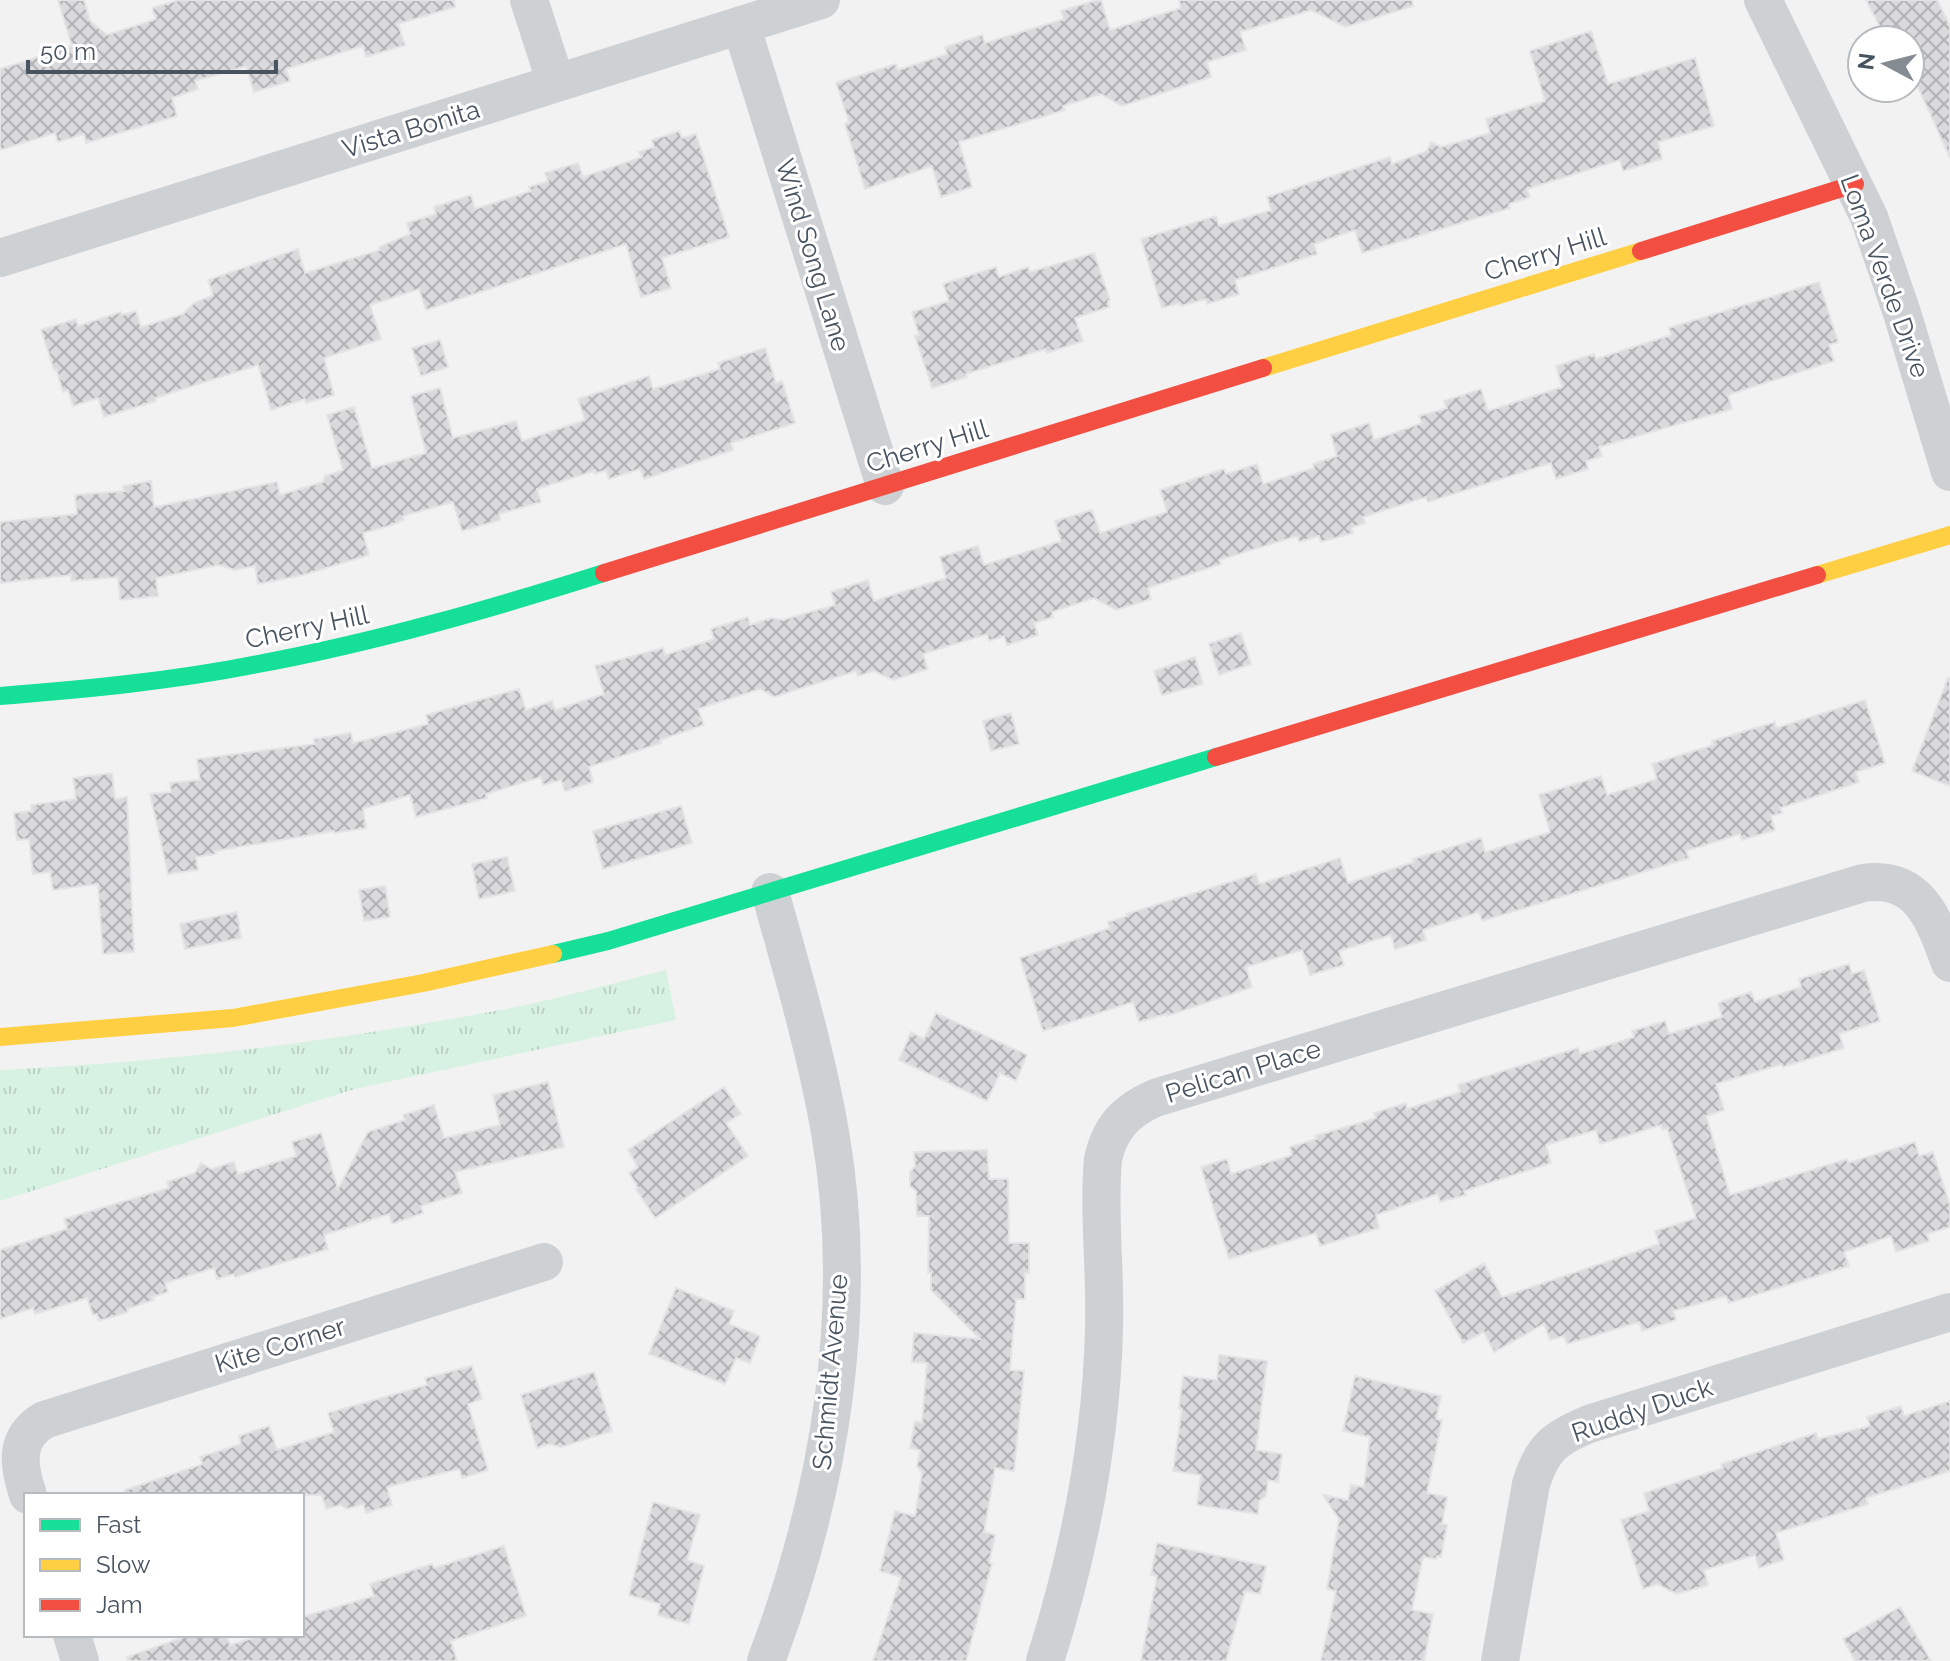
<svg xmlns="http://www.w3.org/2000/svg" width="1950" height="1661" viewBox="0 0 1950 1661" font-family="Raleway,sans-serif">
  <style>
    .grass { fill: url(#grass-tufts) }
    .building { fill: url(#building-cross-hatch); stroke: #e4e4e5; stroke-width: 2 }
    .lines { fill: none; stroke-linecap: round; stroke-linejoin: round }
    .street { stroke: #ced1d3; stroke-width: 38 }
    .fast { stroke: #16e098; stroke-width: 18 }
    .slow { stroke: #ffcf43; stroke-width: 18 }
    .jam { stroke: #f24e42; stroke-width: 18 }
    .labels { text-anchor: middle; dominant-baseline: central; stroke-width: 6; stroke-linejoin: round; paint-order: stroke }
    .street-label { font-size: 26px; fill: #485460; stroke: #fff }
  </style>
  <defs>
    <pattern id="grass-tufts" width="24" height="20" patternUnits="userSpaceOnUse" patternTransform="scale(2)"><rect width="24" height="20" fill="#d7f2e2"/><path d="M3 7l-1-3M5 7V3M7 7l1-3M15 17l-1-3M17 17v-4M19 17l1-3" fill="none" stroke="#bad1c4"/></pattern>
    <pattern id="building-cross-hatch" width="8" height="8" patternUnits="userSpaceOnUse" patternTransform="scale(2)"><rect width="8" height="8" fill="#dadadd"/><path d="M0 0l8 8M0 8l8-8" fill="none" stroke="#b3b3b7"/></pattern>
  </defs>
  <rect width="100%" height="100%" fill="#f3f2f2"/>
  <path class="grass" d="M666 970 676 1020 355 1089 0 1201V1070C166 1062 331 1042 495 1011 552 1001 609 984 666 970Z"/>
  <path class="building" d="M58 0H84L90 21 107 35 156 19 152 8 179 0H454L455 7 398 24 405 45 366 57 363 46 286 69 290 81 254 92 246 66 195 81 198 89 172 98 177 116 86 143 84 134 58 142 55 133 0 150V69L72 46Z
    M1097 0H1101L1110 30 1181 8 1179 0H1412L1413 6 1346 27 1311 10 1240 32 1246 50 1207 62 1211 77 1122 106 1101 94 1063 106 1065 110 959 142 972 187 941 197 932 166 865 189 845 124 849 122 836 83 896 64 898 70 947 54 945 47 982 35 985 43 1064 19 1061 11Z
    M1866 0H1937L1950 26V158L1910 69V40H1887Z
    M1591 31 1608 84 1695 58 1714 126 1658 142 1662 159 1623 171 1620 160 1527 189 1530 197 1509 204 1510 208 1362 253 1355 230 1314 244 1317 254 1235 280 1239 294 1207 304 1206 299 1181 306 1180 303 1162 308 1141 239 1216 216 1219 226 1271 210 1267 197 1390 157 1392 164 1427 151 1431 142 1441 147 1490 133 1486 119 1545 101 1530 51Z
    M679 131 682 138 696 134 729 237 662 258 671 288 641 297 626 244 426 310 419 289 370 305 381 339 324 358 334 395 306 403 305 399 271 410 258 365 155 398 156 401 104 417 98 398 73 406 68 390 63 392 56 369 54 370 41 330 76 319 78 326 121 312 122 315 136 311 141 327 183 314 194 303 213 295 208 280 298 249 305 273 380 250 379 247 410 234 407 223 436 214 434 207 471 195 475 209 531 191 529 187 548 181 545 173 578 163 583 177 642 157 639 152 654 147 652 140Z
    M1094 253 1110 300 1108 301 1109 307 1075 318 1083 341 1047 353 1045 349 966 374 967 377 932 388 915 336 919 335 912 312 949 301 943 284 996 267 999 277 1028 267 1030 272Z
    M1819 282 1838 342 1829 345 1834 361 1728 395 1732 409 1599 447 1602 456 1586 461 1588 469 1556 479 1551 463 1428 502 1426 497 1363 517 1365 523 1351 528 1353 533 1321 542 1319 536 1299 542 1297 536 1219 560 1221 564 1148 588 1151 599 1116 610 1094 598 1052 612 1053 617 1034 623 1038 635 1007 645 1004 636 989 641 987 634 923 654 928 669 893 680 874 671 858 676 856 671 774 697 760 689 698 709 704 725 660 740 661 743 589 767 593 782 565 791 561 780 543 785 541 777 486 794 487 798 416 817 410 795 363 809 366 828 334 833V831L215 851 216 854 196 857 198 870 168 874 150 794 171 792 170 783 200 780 197 759 315 744 314 739 351 733 353 743 428 724 426 715 519 689 526 710 552 701 555 710 604 694 595 666 663 648 665 655 714 639 711 629 748 617 750 625 771 618 782 620 835 605 831 592 868 580 874 601 946 578 940 557 978 546 984 565 1061 541 1055 521 1092 510 1100 533 1167 512 1160 490 1224 469 1226 474 1257 464 1263 484 1314 468 1313 464 1337 456 1331 435 1369 423 1374 440 1422 423 1419 416 1447 408 1444 401 1481 389 1488 411 1562 387 1556 366 1594 354 1596 359 1671 335 1669 328Z
    M440 340 448 367 421 376 412 348Z
    M765 348 776 383 782 381 795 423 731 443 733 450 644 479 640 469 609 479 606 470 595 474 594 471 537 489 541 502 499 514 500 520 462 531 453 502 403 516 404 520 389 526 363 533 369 555 303 575 258 584 255 566 235 570 219 565 156 578 158 596 120 600 118 577 71 581V575L0 583V522L77 514 75 495 124 491 123 486 151 481 154 507 277 482 280 495 323 482 325 476 343 470 327 415 354 407 372 468 426 453 411 396 440 388 453 438 516 421 522 441 585 420 578 399 649 376 653 389 720 369 718 363Z
    M1241 633 1251 664 1219 675 1209 644Z
    M1195 657 1203 684 1162 695 1154 671Z
    M1948 678H1950V786L1912 771Z
    M1865 700 1885 763 1856 772 1859 782 1780 808 1782 813 1771 816 1775 830 1742 840 1740 834 1686 851 1689 858 1482 921 1479 912 1423 930 1426 940 1395 949 1391 935 1339 951 1344 965 1310 975 1302 950 1246 967 1252 987 1167 1016 1166 1014 1139 1022 1133 1002 1043 1031 1020 958 1110 928 1108 922 1127 916 1126 914 1256 874 1259 884 1340 858 1348 883 1414 862 1413 859 1481 838 1485 852 1550 832 1539 795 1601 776 1607 795 1657 779 1652 764 1713 745 1712 741 1775 722 1776 728Z
    M1011 713 1019 744 991 751 983 721Z
    M112 773 115 799 127 797 134 952 103 954 98 884 53 890 50 872 33 874 29 839 17 840 14 813 32 811 31 805 76 799 73 778Z
    M681 806 692 843 603 869 593 831Z
    M507 857 515 891 479 899 472 864Z
    M385 886 390 917 364 921 359 890Z
    M237 912 241 938 185 949 180 924Z
    M1849 964 1852 974 1864 970 1880 1021 1839 1034 1844 1048 1783 1067 1782 1064 1716 1084 1724 1110 1706 1116 1730 1195 1847 1159 1848 1163 1915 1142 1919 1156 1933 1152 1950 1206V1227L1927 1234 1929 1241 1896 1252 1891 1236 1844 1252 1849 1266 1729 1303 1726 1296 1673 1311 1676 1320 1642 1331 1639 1322 1567 1344 1564 1336 1550 1340 1544 1324 1494 1352 1484 1332 1463 1343 1435 1291 1484 1263 1502 1297 1659 1244 1655 1231 1696 1218 1667 1128 1662 1130 1661 1125 1600 1144 1596 1130 1546 1145 1551 1163 1464 1191 1466 1195 1440 1202 1438 1194 1376 1215 1379 1228 1320 1246 1316 1233 1229 1259 1201 1167 1227 1159 1231 1174 1292 1155 1290 1147 1316 1139 1315 1136 1376 1118 1374 1113 1406 1103 1407 1109 1460 1092 1458 1085 1578 1048 1580 1054 1634 1037 1632 1031 1665 1021 1669 1034 1722 1017 1718 1003 1751 992 1755 1002 1801 987 1799 979Z
    M936 1013 1027 1055 1016 1081 1000 1073 987 1101 899 1060 911 1032 924 1039Z
    M548 1082 564 1147 455 1172 462 1193 421 1206 423 1213 392 1224 389 1214 324 1235 328 1249 235 1277 234 1274 217 1279 214 1268 165 1283 168 1292 152 1297 154 1300 127 1309 128 1312 99 1321 97 1314 93 1315 87 1298 35 1314 33 1308 0 1319V1250L67 1229 64 1219 169 1188 167 1182 195 1173 201 1163 211 1169 234 1162 238 1174 296 1156 292 1142 321 1133 338 1189 368 1132 405 1120 403 1115 434 1105 444 1138 500 1125 493 1095Z
    M724 1087 741 1114 726 1123 748 1156 655 1218 636 1189 638 1188 629 1173 638 1167 628 1150Z
    M987 1150 989 1179H1008L1009 1243H1029V1273H1025V1299H1016L1010 1370 1024 1371 1014 1471 995 1468 984 1532 995 1535 989 1563H992L966 1661H873L901 1577 880 1571 895 1511 915 1516 922 1473 917 1466 920 1450 910 1448 915 1421 922 1423 927 1363 912 1362 914 1333 980 1339 931 1290V1273H928L929 1216H917L916 1191 910 1186V1172L915 1166 914 1152Z
    M676 1288 734 1311 729 1324 760 1336 750 1363 736 1358 725 1384 649 1354Z
    M1219 1355 1267 1361 1256 1450 1282 1454 1278 1482 1268 1480 1266 1496 1259 1501 1258 1514 1197 1505 1201 1475 1173 1471 1182 1409 1179 1408 1183 1376 1217 1380Z
    M472 1366 482 1399 468 1404 488 1470 462 1478 459 1469 387 1487 392 1505 366 1513 363 1504 347 1509 340 1505 326 1509 322 1495H126L125 1490 203 1464 200 1457 241 1444 239 1436 269 1426 277 1450 334 1432 328 1413 427 1385 425 1378Z
    M594 1372 612 1431 561 1447 549 1444 537 1448 521 1395Z
    M1355 1376 1441 1396 1436 1419 1442 1420 1427 1493 1447 1497 1442 1524 1447 1525 1441 1557 1437 1556 1436 1559 1423 1557 1412 1610 1433 1614 1424 1661H1321L1336 1591 1327 1589 1339 1519 1323 1495 1348 1500 1351 1485 1364 1487 1370 1437 1343 1431Z
    M1950 1401V1471L1866 1498 1868 1504 1776 1533 1784 1560 1759 1568 1755 1555 1704 1570 1708 1585 1677 1594 1657 1584 1643 1589 1621 1520 1649 1511 1644 1493 1723 1468 1721 1464 1816 1433 1818 1439 1870 1426 1867 1417 1901 1406 1904 1416Z
    M653 1502 700 1515 687 1560 704 1566 689 1624 658 1615 660 1604 629 1595Z
    M1157 1543 1266 1566 1260 1594 1245 1591 1226 1661H1141L1157 1576 1151 1575Z
    M504 1546 526 1616 451 1641 457 1661H128L127 1657 190 1635H227L230 1645 262 1635H302V1617L374 1596 370 1584 432 1564 434 1568Z
    M1900 1607 1931 1661H1855L1843 1639Z"/>
  <g class="lines">
    <path class="street" d="M529 0 556 83
      M1763 0 1869 217 1902 313 1950 472
      M741 25 885 486
      M0 258 821 0
      M28 1495C18 1465 14 1438 44 1420L544 1262
      M72 1635 80 1661
      M766 1661C829 1495 861 1310 830 1132 816 1051 792 971 770 892
      M1045 1661C1079 1554 1101 1443 1104 1330 1106 1273 1098 1215 1103 1159 1110 1127 1126 1111 1155 1098L1863 883C1919 875 1934 919 1950 963
      M1500 1661 1531 1484C1542 1448 1555 1438 1589 1424L1950 1312"/>
    <path class="fast" d="M0 696C87 689 173 681 258 664 376 642 490 609 604 573
      M553 954 608 941 1216 757"/>
    <path class="slow" d="M1263 368 1641 251
      M1817 575 1950 535
      M0 1037 233 1018 423 983 553 954"/>
    <path class="jam" d="M1641 251 1855 184
      M604 573 1263 368
      M1216 757 1817 575"/>
  </g>
  <g class="labels">
    <g class="street-label">
      <text transform="translate(411 129) rotate(-17)">Vista Bonita</text>
      <text transform="translate(1545 254) rotate(-17)">Cherry Hill</text>
      <text transform="translate(813 255) rotate(73)">Wind Song Lane</text>
      <text transform="translate(1885 276) rotate(70)">Loma Verde Drive</text>
      <text transform="translate(927 446) rotate(-17)">Cherry Hill</text>
      <text transform="translate(307 627) rotate(-12)">Cherry Hill</text>
      <text transform="translate(1243 1071) rotate(-17)">Pelican Place</text>
      <text transform="translate(280 1345) rotate(-17)">Kite Corner</text>
      <text transform="translate(830 1372) rotate(-85)">Schmidt Avenue</text>
      <text transform="translate(1642 1410) rotate(-19)">Ruddy Duck</text>
    </g>
  </g>
  <rect x="24" y="1493" width="280" height="144" fill="#ffffff" stroke="#b6bbbf" stroke-width="2"/>
  <rect x="40" y="1519" width="40" height="12" fill="#16e098" stroke="#b6bbbf" stroke-width="2"/>
  <text x="96" y="1533" font-size="24" fill="#485460">Fast</text>
  <rect x="40" y="1559" width="40" height="12" fill="#ffcf43" stroke="#b6bbbf" stroke-width="2"/>
  <text x="96" y="1573" font-size="24" fill="#485460">Slow</text>
  <rect x="40" y="1599" width="40" height="12" fill="#f24e42" stroke="#b6bbbf" stroke-width="2"/>
  <text x="96" y="1613" font-size="24" fill="#485460">Jam</text>
  <g transform="translate(1886 64) rotate(277)"><circle r="38" fill="#ffffff" stroke="#b6bbbf" stroke-width="2"/>
  <path d="M0-6L14 30L0 20L-14 30Z" fill="#848b93"/>
  <text y="-12" font-size="22" font-weight="bold" text-anchor="middle" fill="#485460">N</text>
  </g>
  <path d="M28 60v12h248v-12" fill="none" stroke="#485460" stroke-width="4"/>
  <text x="40" y="60" font-size="24" fill="#485460" stroke="#ffffff" stroke-width="6" paint-order="stroke">50 m</text>
</svg>
